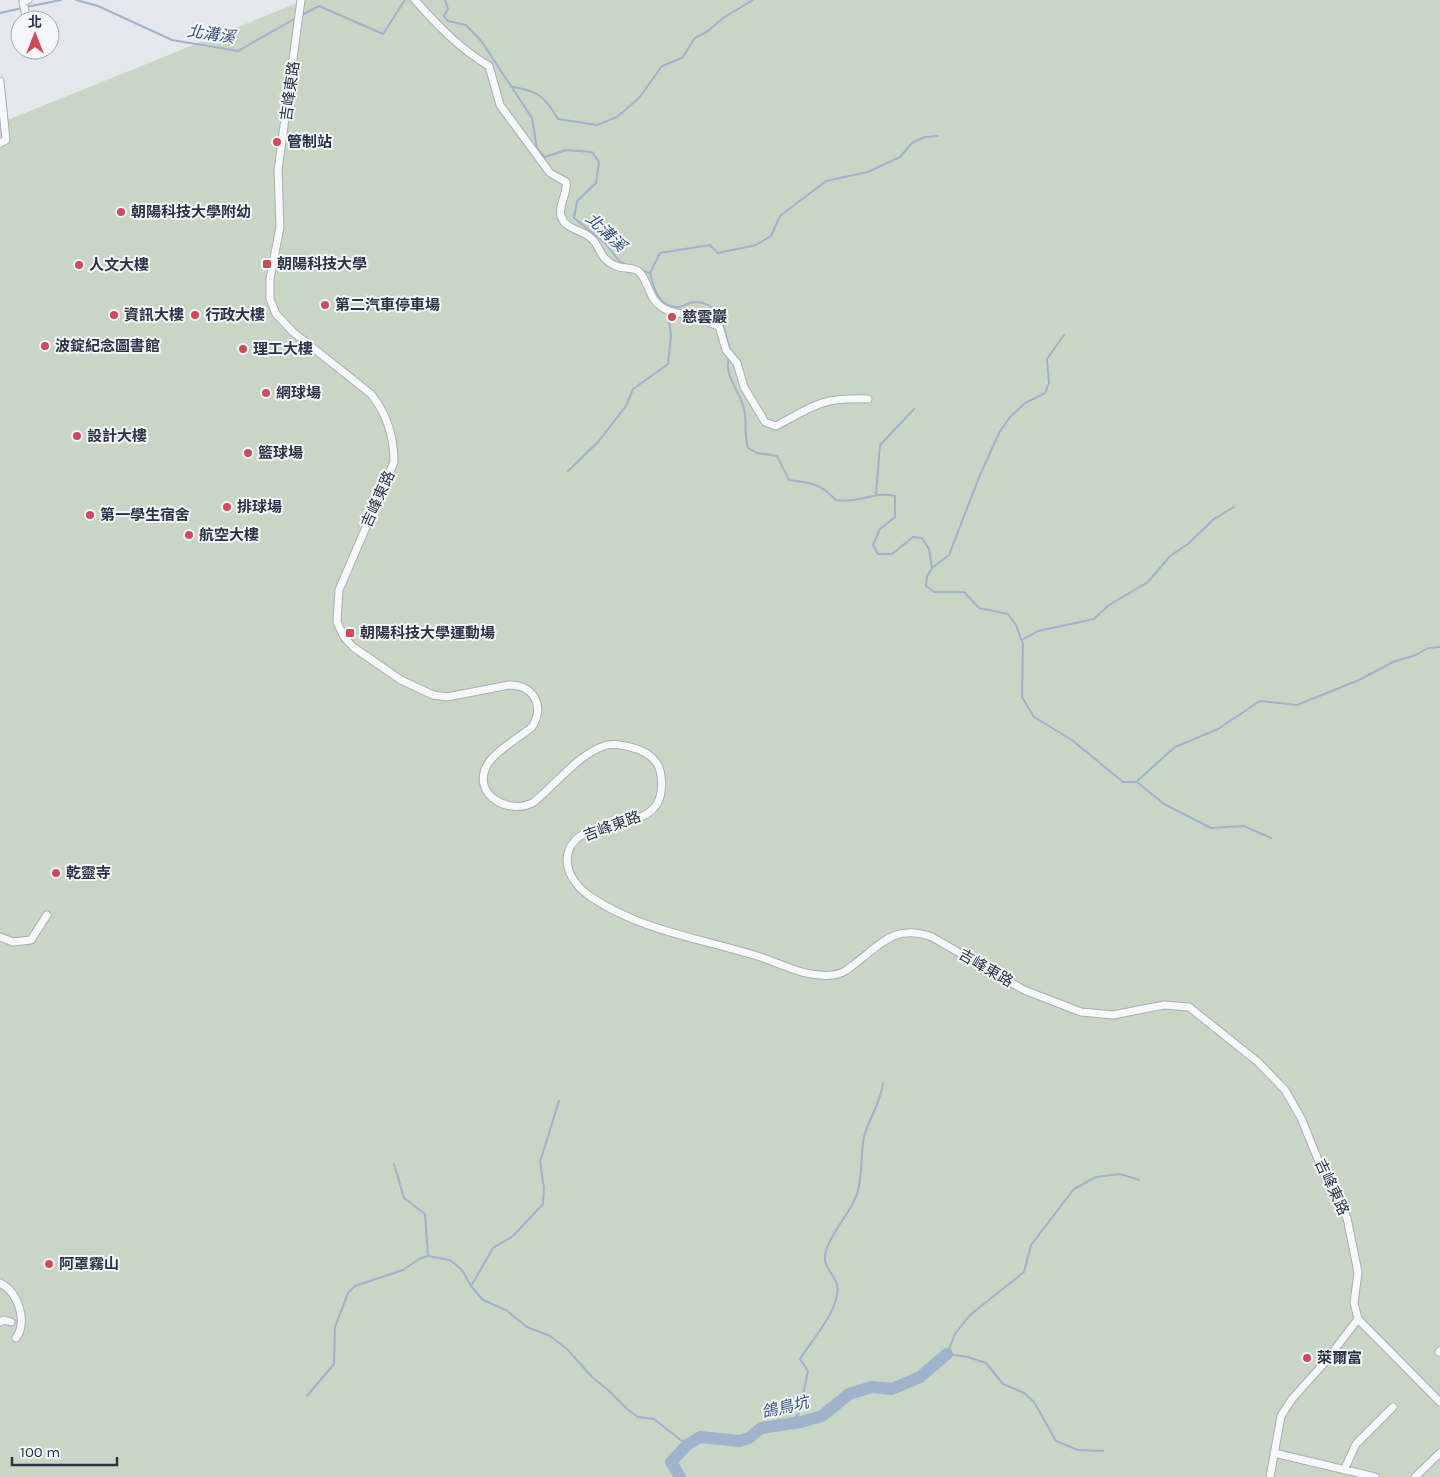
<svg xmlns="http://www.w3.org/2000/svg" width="1440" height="1477" viewBox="0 0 1440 1477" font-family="Karla,'Noto Sans TC',sans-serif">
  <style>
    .green { fill: #c9d6c5 }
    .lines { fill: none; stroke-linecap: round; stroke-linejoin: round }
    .stream { stroke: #9fb4cc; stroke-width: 2 }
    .river { stroke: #9fb4cc; stroke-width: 12 }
    .minor-casing { stroke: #a9aeb7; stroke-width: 9 }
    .minor { stroke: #f7f8fa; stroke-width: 7 }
    .poi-dot { fill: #d1495b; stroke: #f4f6f9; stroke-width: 2 }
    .labels { text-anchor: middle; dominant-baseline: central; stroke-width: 4; stroke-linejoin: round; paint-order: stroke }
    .street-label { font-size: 15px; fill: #2b3445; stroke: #f4f6f9 }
    .poi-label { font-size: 15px; font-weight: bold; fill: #2b3445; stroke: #f4f6f9; text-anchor: start }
    .water-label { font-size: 16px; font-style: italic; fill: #34527a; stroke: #f4f6f9 }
  </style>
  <rect width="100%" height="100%" fill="#e4e7ec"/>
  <path class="green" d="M305 0H1440V1477H0V123Z"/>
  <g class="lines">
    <path class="stream" d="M76 0 98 6 172 40 238 51 296 18
      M445 0 448 9 444 16 448 21 466 25 482 42 532 118 537 149 545 157 566 150 592 152 599 162 596 183 577 201 574 218 605 243 619 261 629 266
      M26 7 61 0
      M0 13 22 8
      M302 15 319 6 383 34 405 0
      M513 87C539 91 545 97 558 119L597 125 617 117 639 98 662 66 682 58 695 38 708 31 723 18 753 0
      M640 270 650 273C654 290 659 308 680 307 685 306 689 302 695 302 717 302 723 321 727 339 728 344 731 348 731 354
      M650 273 660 253 710 245 718 253 756 245 771 236 780 216 826 181 868 172 900 157 912 143 925 137 938 136
      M729 358C723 375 741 393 744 409 747 423 744 435 748 448L757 453 777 456 789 480C812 483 819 483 836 500 857 504 875 491 895 496V517L880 529 873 545 878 554H892L913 537 922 538 929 549 932 568 927 576 926 586 934 592H964L979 608 1008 614 1016 625 1023 644 1022 697 1034 717 1072 740 1123 782H1136L1175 747 1218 729 1260 701 1297 705 1359 680 1393 662 1416 655 1428 648 1440 647
      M568 471 598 442 626 406 633 389 668 364 671 336 668 313
      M876 494 880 445 914 409
      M932 568 949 555 980 475 999 433 1010 417 1025 403 1045 393 1049 383 1047 359 1064 335
      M1022 640 1038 631 1094 619 1109 605 1148 582 1170 556 1188 544 1214 519 1234 507
      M1137 782 1164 804 1211 828 1244 826 1271 838
      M394 1164 404 1198 425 1214 428 1256
      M471 1286 493 1248 513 1236 543 1204 544 1188 540 1162 559 1101
      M307 1396 334 1364 335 1327 348 1293 355 1286 403 1270 419 1259 428 1256 450 1260 462 1270 471 1286 483 1300 506 1310 527 1327 550 1336 567 1349 592 1377 607 1389 626 1408 638 1417 654 1419 687 1445
      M787 1424 799 1414 808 1371 800 1359C811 1341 842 1307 837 1285 834 1272 821 1267 826 1251 831 1232 850 1214 857 1194 863 1176 860 1155 864 1137 869 1118 881 1102 883 1083
      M1103 1451 1078 1450 1056 1441 1034 1402 1024 1393 1003 1384 986 1363 968 1357 947 1354 955 1334 970 1315 1024 1272 1031 1245 1074 1189 1096 1177 1120 1174 1139 1180"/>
    <path class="river" d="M680 1477 671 1462 687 1445 700 1437 740 1441 749 1438 761 1428 801 1422 822 1416 849 1394 872 1387 892 1389 920 1377 947 1354"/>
    <defs>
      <path id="minor" d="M301 0 278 170 280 227 270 279V299L276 314 293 332 371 394C387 414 394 436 394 462L339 590 337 622 344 637 353 647 401 680 433 695 447 697 509 685C534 685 545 706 532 727 520 737 494 752 487 765 471 795 510 816 534 802 555 785 579 754 604 746 612 743 622 745 630 747 639 749 650 754 656 762 663 771 663 792 658 802 645 831 581 817 569 850 562 869 576 887 591 897 640 930 698 938 754 955 781 963 804 978 833 975 843 974 848 969 856 963 883 942 896 924 932 937L1024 990 1081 1012 1113 1015 1164 1005 1189 1007 1258 1062 1285 1090 1301 1118 1326 1179 1347 1218 1358 1272 1354 1303 1358 1319 1440 1402
        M415 0C437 25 460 49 489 66L500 105 550 173 566 182C568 194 558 204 561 216 565 230 582 229 591 238 602 248 598 258 616 266 622 269 632 267 638 271 650 280 646 300 667 310 675 314 682 313 690 315 700 317 709 323 719 326L726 350 737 363 744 387 765 422 776 426C815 405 822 397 868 399
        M27 20 23 2 28 0
        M35 50 36 55
        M0 81 6 140 0 143
        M0 937 13 942 31 940 47 915
        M0 1283C18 1292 28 1321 16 1338
        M0 1322 4 1320 11 1322
        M1439 1352 1440 1351
        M1274 1453 1375 1477
        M1344 1470 1356 1444 1393 1407
        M1270 1477 1281 1416 1292 1399 1326 1361 1358 1319
        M1415 1477 1440 1453"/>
    </defs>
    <use href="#minor" class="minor-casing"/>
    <use href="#minor" class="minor"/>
  </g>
  <g class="poi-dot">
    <circle cx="277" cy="142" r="5"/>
    <circle cx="121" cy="212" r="5"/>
    <rect x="262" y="259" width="10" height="10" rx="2.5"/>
    <circle cx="79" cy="265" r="5"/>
    <circle cx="325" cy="305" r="5"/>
    <circle cx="114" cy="315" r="5"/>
    <circle cx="195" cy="315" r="5"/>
    <circle cx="672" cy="317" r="5"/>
    <circle cx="45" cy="346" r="5"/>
    <circle cx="243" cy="349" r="5"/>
    <circle cx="266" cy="393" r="5"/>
    <circle cx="77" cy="436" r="5"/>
    <circle cx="248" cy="453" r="5"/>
    <circle cx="227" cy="507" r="5"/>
    <circle cx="90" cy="515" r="5"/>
    <circle cx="189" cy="535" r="5"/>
    <rect x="345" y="628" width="10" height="10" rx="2.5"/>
    <circle cx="56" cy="873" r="5"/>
    <circle cx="49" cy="1264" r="5"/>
    <circle cx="1307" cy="1358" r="5"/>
  </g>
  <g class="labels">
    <g class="street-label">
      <text transform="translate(290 91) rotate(-82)">吉峰東路</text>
      <text transform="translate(378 499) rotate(-66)">吉峰東路</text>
      <text transform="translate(612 826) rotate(-20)">吉峰東路</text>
      <text transform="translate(986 968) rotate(30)">吉峰東路</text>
      <text transform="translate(1332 1187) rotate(65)">吉峰東路</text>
    </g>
    <g class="poi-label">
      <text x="287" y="142">管制站</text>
      <text x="131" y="212">朝陽科技大學附幼</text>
      <text x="277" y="264">朝陽科技大學</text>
      <text x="89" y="265">人文大樓</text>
      <text x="335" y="305">第二汽車停車場</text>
      <text x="124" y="315">資訊大樓</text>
      <text x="205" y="315">行政大樓</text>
      <text x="682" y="317">慈雲巖</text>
      <text x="55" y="346">波錠紀念圖書館</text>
      <text x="253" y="349">理工大樓</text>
      <text x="276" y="393">網球場</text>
      <text x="87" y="436">設計大樓</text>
      <text x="258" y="453">籃球場</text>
      <text x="237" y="507">排球場</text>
      <text x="100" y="515">第一學生宿舍</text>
      <text x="199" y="535">航空大樓</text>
      <text x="360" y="633">朝陽科技大學運動場</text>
      <text x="66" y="873">乾靈寺</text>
      <text x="59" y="1264">阿罩霧山</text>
      <text x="1317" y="1358">萊爾富</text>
    </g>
    <g class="water-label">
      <text transform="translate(211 34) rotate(8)">北溝溪</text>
      <text transform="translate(606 232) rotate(43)">北溝溪</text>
      <text transform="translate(785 1407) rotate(-13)">鴿鳥坑</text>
    </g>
  </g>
  <g transform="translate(35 35)"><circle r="24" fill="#f4f6f9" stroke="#a4a8b1"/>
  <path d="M0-4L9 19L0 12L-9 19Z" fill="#d1495b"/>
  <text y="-8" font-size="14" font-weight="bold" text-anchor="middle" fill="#2b3445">北</text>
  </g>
  <path d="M12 1457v8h105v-8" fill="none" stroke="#2b3445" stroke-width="2.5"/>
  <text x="20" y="1457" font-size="15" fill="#2b3445" stroke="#f4f6f9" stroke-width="4" paint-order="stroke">100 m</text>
</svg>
